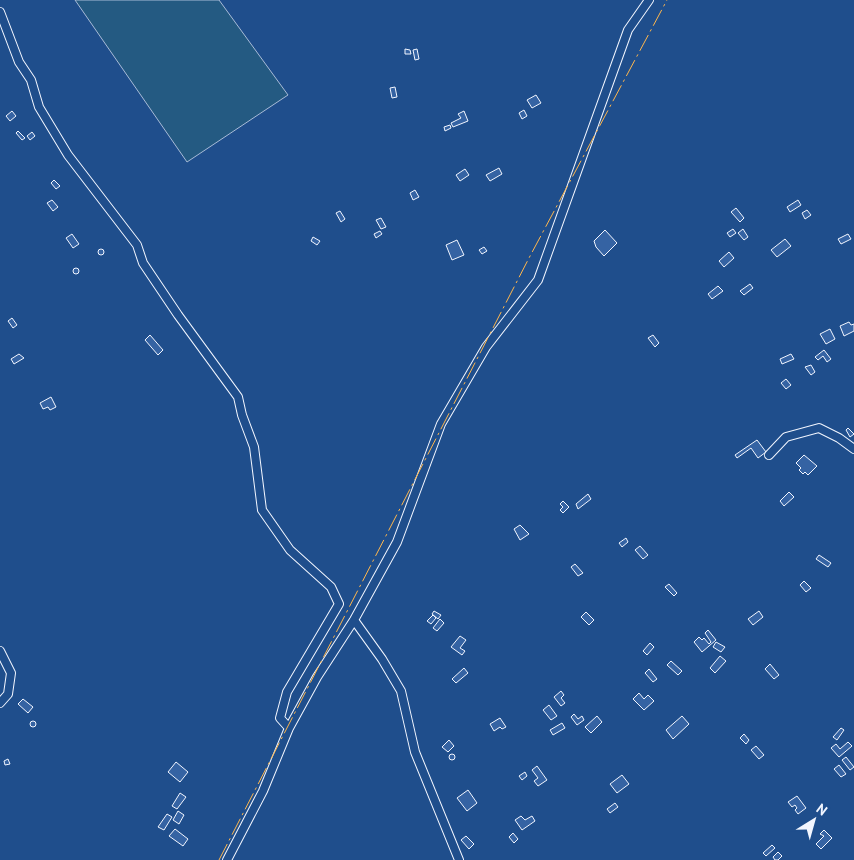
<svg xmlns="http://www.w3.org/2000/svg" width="854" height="860" viewBox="0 0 854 860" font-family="'PT Sans',sans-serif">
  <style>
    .green { fill: #245a82; stroke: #a8bbd7 }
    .building { fill: #3563a3; stroke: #f2f6ff }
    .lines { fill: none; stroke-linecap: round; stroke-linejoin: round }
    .street-casing { stroke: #f2f6ff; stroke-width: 10 }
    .street { stroke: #1f4e8c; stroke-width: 8 }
    .power { stroke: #ffb74d; stroke-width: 1; stroke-dasharray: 18 4 2.5 4; stroke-linecap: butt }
  </style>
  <rect width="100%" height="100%" fill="#1f4e8c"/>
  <path class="green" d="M75 0H219L288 95 187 162Z"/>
  <path class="building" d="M405 49 410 50 411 54H405Z
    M417 49 419 59 415 60 413 50Z
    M395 87 397 97 392 98 390 88Z
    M536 95 541 103 532 108 527 100Z
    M524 110 527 116 522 119 519 113Z
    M12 111 16 116 10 121 6 116Z
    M464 111 468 121 453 127 451 123 461 118 458 114Z
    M450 125 451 128 445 131 444 127Z
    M18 131 25 138 22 140 16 133Z
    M32 132 35 136 30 140 27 136Z
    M499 168 502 174 490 181 486 175Z
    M465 169 469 175 460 181 456 175Z
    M54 180 60 186 56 189 51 183Z
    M415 190 419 197 413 200 410 193Z
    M52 200 58 207 53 211 47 203Z
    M798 200 801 205 790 212 787 207Z
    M736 208 744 218 740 222 731 212Z
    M807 210 811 215 805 219 802 213Z
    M340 211 345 219 341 222 336 213Z
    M381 218 386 227 381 229 376 220Z
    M733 229 736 233 730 237 727 233Z
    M743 229 748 237 744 240 738 233Z
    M605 230 617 243 604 256 596 247 594 241Z
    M380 231 382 234 376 238 374 234Z
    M72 234 79 244 73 248 66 238Z
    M848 234 851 239 841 244 838 239Z
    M313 237 320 241 317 245 311 241Z
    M785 239 791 246 777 257 771 250Z
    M457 240 464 255 452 260 446 245Z
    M484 247 487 251 482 254 479 250Z
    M98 252a3 3 0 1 1 6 0a3 3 0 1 1-6 0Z
    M729 252 734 258 724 267 719 261Z
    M73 271a3 3 0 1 1 6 0a3 3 0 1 1-6 0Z
    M750 284 753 288 744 295 740 291Z
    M718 286 723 291 712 299 708 294Z
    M12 318 17 325 13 328 8 321Z
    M849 322 851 325 854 324V331L844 336 840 326Z
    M830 329 835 339 826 344 820 334Z
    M150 335 163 350 158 355 145 340Z
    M653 335 659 343 655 347 648 338Z
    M824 350 831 359 827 362 823 356 818 360 815 357Z
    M19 354 24 358 14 364 11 359Z
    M791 354 794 359 782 364 780 359Z
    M811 365 815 372 811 375 805 367Z
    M786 379 791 385 786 389 781 383Z
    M51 397 56 407 50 410 48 407 43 409 40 403Z
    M848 428 854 434 850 437 846 430Z
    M757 440 766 452 758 458 751 448 737 458 735 455Z
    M804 455 817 466 808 475 805 472 803 474 799 470 801 468 796 463Z
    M789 492 794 497 784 506 780 501Z
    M588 494 591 499 578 509 576 504Z
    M563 501 569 507 563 513 560 510 563 507 560 504Z
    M520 525 529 534 520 540 514 529Z
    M626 538 628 542 622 547 619 543Z
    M640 546 648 555 643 559 635 550Z
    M819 555 831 563 828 567 816 559Z
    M575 564 583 573 578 576 571 567Z
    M804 581 811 588 806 592 800 585Z
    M669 584 677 593 674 596 665 587Z
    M434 611 441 615 438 619 432 614Z
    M759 611 763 617 753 625 748 619Z
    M586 612 594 620 589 625 581 617Z
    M433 615 436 618 431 624 427 621Z
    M440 619 444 623 437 631 433 628Z
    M708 630 716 640 702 652 694 642 699 637 702 640 704 638 709 644 711 642 705 633Z
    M460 636 466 640 460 648 465 651 462 655 451 647Z
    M716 642 725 647 721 652 713 647Z
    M650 643 654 647 647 655 643 651Z
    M720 656 726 661 715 673 710 668Z
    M671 661 682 671 678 675 667 665Z
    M770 664 779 675 774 679 765 669Z
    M464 668 468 673 456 683 452 679Z
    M649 669 657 679 653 682 645 673Z
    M561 691 564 695 561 698 565 703 561 706 554 697Z
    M639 693 644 699 648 695 654 701 644 710 633 699Z
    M23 699 33 707 28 713 18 704Z
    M549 705 557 716 551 720 543 710Z
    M574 714 578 719 582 716 584 720 577 725 571 717Z
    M597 716 602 722 591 733 585 727Z
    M682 716 689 724 673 739 666 730Z
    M500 718 506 727 502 729 500 727 494 731 490 724Z
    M30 724a3 3 0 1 1 6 0a3 3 0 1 1-6 0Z
    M562 723 565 728 553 735 550 730Z
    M841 728 844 730 837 740 833 737Z
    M744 734 749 740 746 744 740 738Z
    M449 740 454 746 448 752 442 747Z
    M848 742 852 746 839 757 831 748 836 744 840 749Z
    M756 746 764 755 759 759 751 750Z
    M449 757a3 3 0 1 1 6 0a3 3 0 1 1-6 0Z
    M846 757 854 767 850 770 842 760Z
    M8 759 10 764 5 765 4 761Z
    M176 762 188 772 180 782 168 772Z
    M839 765 846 774 841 777 834 769Z
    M537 766 547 780 538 786 534 781 538 778 532 770Z
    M525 772 527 776 522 780 519 776Z
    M622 775 629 784 617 793 610 784Z
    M468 790 477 803 467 811 457 798Z
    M180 793 186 797 177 809 172 806Z
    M797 796 806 808 798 814 795 810 797 808 795 805 792 807 788 802Z
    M615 803 618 807 610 813 607 809Z
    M178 811 184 815 179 824 173 820Z
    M167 814 172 817 164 830 158 827Z
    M521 816 525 820 532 816 535 821 522 830 515 820Z
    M175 829 188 839 183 846 169 836Z
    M824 830 832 838 821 849 816 844 824 836 820 834Z
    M513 833 518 839 514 843 509 837Z
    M466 836 474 844 469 849 461 840Z
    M772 845 775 848 766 856 763 853Z
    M778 852 782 856 778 860H775L773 857Z"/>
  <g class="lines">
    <defs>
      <path id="street" d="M0 12 19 62 31 80 39 107 68 155 137 245 143 263 178 315 238 397 242 415 254 447 262 510 290 550 331 587 339 604 287 692 280 718 289 728
        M769 455 786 437 819 428 839 438 854 449
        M354 620 382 659 401 691 415 752 459 860
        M0 651 11 673 8 694 0 703
        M227 860 263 791 289 728 317 677 354 620 397 542 441 424 486 347 538 280 628 30 649 0"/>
    </defs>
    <use href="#street" class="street-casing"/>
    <use href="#street" class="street"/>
    <path class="power" d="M219 860 529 258 667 0"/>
  </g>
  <g transform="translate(814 820) rotate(37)" stroke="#1f4e8c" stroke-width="4" paint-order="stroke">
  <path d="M0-4L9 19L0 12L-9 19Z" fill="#f2f6ff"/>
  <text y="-8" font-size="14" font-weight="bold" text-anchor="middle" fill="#f2f6ff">N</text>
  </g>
</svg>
